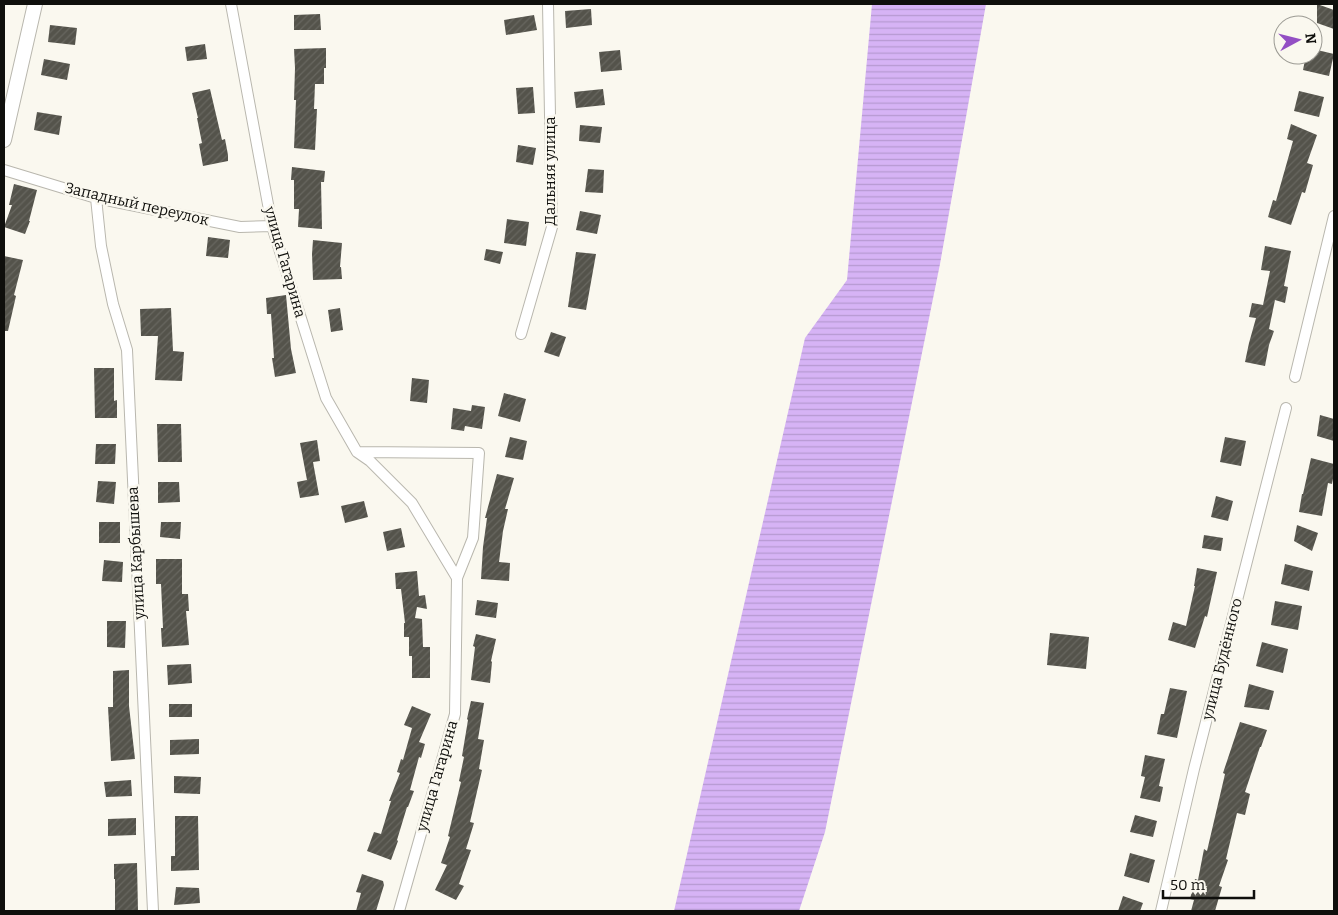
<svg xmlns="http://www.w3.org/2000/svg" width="1338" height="915" viewBox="0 0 1338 915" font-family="Bitter,serif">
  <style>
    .water { fill: url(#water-rules) }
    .building { fill: url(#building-hatch) }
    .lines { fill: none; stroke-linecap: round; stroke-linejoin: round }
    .street-casing { stroke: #b9b7ae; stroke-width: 12 }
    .secondary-casing { stroke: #b9b7ae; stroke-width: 16 }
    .street { stroke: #fff; stroke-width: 10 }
    .secondary { stroke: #fff; stroke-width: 14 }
    .labels { text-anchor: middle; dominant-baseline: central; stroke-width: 5; stroke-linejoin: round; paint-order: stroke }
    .street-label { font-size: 15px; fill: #0f0f0c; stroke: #faf8ef }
  </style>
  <defs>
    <pattern id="water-rules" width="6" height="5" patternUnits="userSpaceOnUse" patternTransform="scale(1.25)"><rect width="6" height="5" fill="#d6b3f5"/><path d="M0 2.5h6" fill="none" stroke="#b699d1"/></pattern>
    <pattern id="building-hatch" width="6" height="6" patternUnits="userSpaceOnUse" patternTransform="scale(1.25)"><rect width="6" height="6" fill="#54534b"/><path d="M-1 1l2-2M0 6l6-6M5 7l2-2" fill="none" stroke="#686760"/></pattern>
  </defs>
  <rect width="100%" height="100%" fill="#faf8ef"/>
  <path class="water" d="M872 4H986L940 264 825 832 799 911H674L805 338 847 280Z"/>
  <path class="building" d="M1317 4 1334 10V29L1317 23Z
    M591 9 592 25 566 28 565 11Z
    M320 14 321 30H294V15Z
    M534 15 537 30 506 35 504 20Z
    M50 25 77 28 75 45 48 42Z
    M205 44 207 59 187 61 185 47Z
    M326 48V68H324V84H315L314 109H317L315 150 294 148 296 100H294L295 68 294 49Z
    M1313 49 1334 54 1329 76 1303 70 1306 55H1313Z
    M620 50 622 70 601 72 599 52Z
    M44 59 70 64 67 80 41 75Z
    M533 87 535 113 518 114 516 88Z
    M210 89 222 140 225 139 228 155V161L203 166 199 144 202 143 197 118H198L192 93Z
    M603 89 605 105 576 108 574 92Z
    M1299 91 1324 97 1319 117 1294 111Z
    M37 112 62 116 59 135 34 130Z
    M1291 124 1317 135 1307 163 1313 165 1305 193 1302 192 1291 225 1268 217 1273 200 1276 201 1293 141 1287 139Z
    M580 125 602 127 600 143 579 141Z
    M518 145 536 148 533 165 516 162Z
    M292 167 325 171 324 182H321L322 229 298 227 299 209H294V180H291Z
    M588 169 604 170 603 193 585 192Z
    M14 184 37 190 29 221H30L25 234 4 227 12 205H9Z
    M580 211 601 215 597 234 576 230Z
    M507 219 529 222 526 246 504 243Z
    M208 237 230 240 228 258 206 256Z
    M313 240 342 243 340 267H341L342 279 313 280 312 254Z
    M1265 246 1291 251 1284 286 1288 287 1285 303 1275 300 1269 329 1274 331 1269 345 1265 366 1245 362 1249 343 1256 318 1249 317 1252 303 1263 305 1270 271 1261 270Z
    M486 249 503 252 500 264 484 260Z
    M576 252 596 254 586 310 568 307Z
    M4 256 23 260 14 295 16 296 8 331H4Z
    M286 295 291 349 296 373 275 377 272 358H274L271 314H267L266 298Z
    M171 308 173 351 184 352 182 381 155 380 158 336H141L140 309Z
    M340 308 343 330 331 332 328 310Z
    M551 332 566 337 559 357 544 352Z
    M94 368H114V401L117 400V418H95Z
    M412 378 429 380 427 403 410 401Z
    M504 393 526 399 520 422 498 416Z
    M472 405 485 407 482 429 465 426 464 431 451 429 453 408 471 411Z
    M1320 415 1334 419V441L1317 436Z
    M157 424H181L182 462H158Z
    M510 437 527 441 523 460 505 457Z
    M1225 437 1246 441 1241 466 1220 462Z
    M317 440 320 461 313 462 319 495 300 498 297 482 307 480 300 443Z
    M96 444H116L115 464H95Z
    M1311 458 1334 464V473L1332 484 1328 483 1322 516 1299 512 1302 494H1303Z
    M497 474 514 478 505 509H508L503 531 499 562 510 563 509 581 481 579 483 547 487 518H485Z
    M98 481 116 482 114 504 96 502Z
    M158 482H179L180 502 158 503Z
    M1216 496 1233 501 1228 521 1211 517Z
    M364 501 368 517 345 523 341 506Z
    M99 522H120V543H99Z
    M161 522H181L180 539 160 537Z
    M1297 525 1318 533 1312 551 1294 541Z
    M401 528 405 547 387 551 383 532Z
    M1204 535 1223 538 1221 551 1202 548Z
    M156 559H182V594H188L189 611H186L189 645 162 647 161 628H163L161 584H156Z
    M104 560 123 562 122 582 102 581Z
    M1285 564 1313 571 1309 591 1281 584Z
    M1197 568 1217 572 1207 617 1205 616 1195 648 1168 640 1173 622 1186 626 1195 586H1194Z
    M417 571 419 596 425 595 427 609 417 607 415 618 422 619 423 647H430V678H412V656H409V637H404V623H405L401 589H396L395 573Z
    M477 600 498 603 496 618 475 615Z
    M1275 601 1302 606 1298 630 1271 625Z
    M107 621H126L125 648 107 647Z
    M1050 633 1089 637 1086 669 1047 665Z
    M476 634 496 639 491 661 492 662 490 683 471 680 475 647 473 646Z
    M1262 642 1288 649 1283 673 1256 666Z
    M191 664 192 683 168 685 167 665Z
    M129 670V706L135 759 111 761 108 707H113V671Z
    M1249 684 1274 691 1269 710 1244 707Z
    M1170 688 1187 691 1177 738 1157 734 1161 714H1164Z
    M471 701 484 703 478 739 484 740 479 769 482 770 470 822 474 823 466 849 471 850 459 884 464 886 456 900 435 890 447 865 441 863 450 837 448 836 461 782 459 781 464 757 462 756 468 720 467 719Z
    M169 704H192V717H169Z
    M412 706 431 714 419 742 425 744 421 758 419 757 410 790 414 791 408 807H407L397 840 398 841 391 860 367 851 374 832 381 834 391 801H389L400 773 397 772 401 759 403 760 412 728 404 725Z
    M1240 722 1267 730 1261 747H1260L1245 792 1250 794 1245 815 1237 813 1226 859 1228 860 1219 886 1222 887 1215 911H1191L1194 900 1190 899 1195 879 1198 880 1204 849 1207 851 1225 774 1223 773Z
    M199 739V754L170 755V740Z
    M1145 755 1165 759 1159 786 1163 787 1160 802 1140 798 1145 777 1141 776Z
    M174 776 201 777 200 794 174 793Z
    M131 780 132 796 106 797 104 782Z
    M1135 815 1157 821 1153 837 1130 832Z
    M175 816H198L199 870 171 871V856H175Z
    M136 818V835L108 836V819Z
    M1130 853 1155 860 1149 883 1124 876Z
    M137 863 138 911H115V879H114V864Z
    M362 874 383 881 384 885 376 911H356L361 893 356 892Z
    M176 887 199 888 200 903 174 905Z
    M1123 896 1143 903 1140 911H1118Z"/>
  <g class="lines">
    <defs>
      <path id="street" d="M231 4 272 226 326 398 357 452 370 461 412 503 457 578 455 714 399 911
        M4 170 96 198 240 227 272 226
        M96 198 101 246 113 304 127 350 153 911
        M521 334 552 227 548 4
        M1295 377 1334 216
        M358 452 479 453 473 538 457 578
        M1161 911 1194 769 1286 408"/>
      <path id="secondary" d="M4 140 35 4"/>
    </defs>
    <use href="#street" class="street-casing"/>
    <use href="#secondary" class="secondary-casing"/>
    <use href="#street" class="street"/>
    <use href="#secondary" class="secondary"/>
  </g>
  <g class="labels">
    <g class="street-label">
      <text transform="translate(550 171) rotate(-90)">Дальняя улица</text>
      <text transform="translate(137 204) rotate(13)">Западный переулок</text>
      <text transform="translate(285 262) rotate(74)">улица Гагарина</text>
      <text transform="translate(136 553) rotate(-93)">улица Карбышева</text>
      <text transform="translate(1222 659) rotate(-76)">улица Будённого</text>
      <text transform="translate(437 776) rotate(-74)">улица Гагарина</text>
    </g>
  </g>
  <rect width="1338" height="915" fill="none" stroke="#0f0f0c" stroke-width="10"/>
  <g transform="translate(1298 40) rotate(83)"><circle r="24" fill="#faf8ef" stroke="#9c9b94"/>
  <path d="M0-4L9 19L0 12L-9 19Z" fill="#934fc4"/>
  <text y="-8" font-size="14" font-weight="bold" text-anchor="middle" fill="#0f0f0c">N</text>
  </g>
  <path d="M1163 890v8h91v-8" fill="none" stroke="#0f0f0c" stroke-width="2.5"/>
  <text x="1170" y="890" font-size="15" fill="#0f0f0c" stroke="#faf8ef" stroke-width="4" paint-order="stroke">50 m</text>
</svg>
